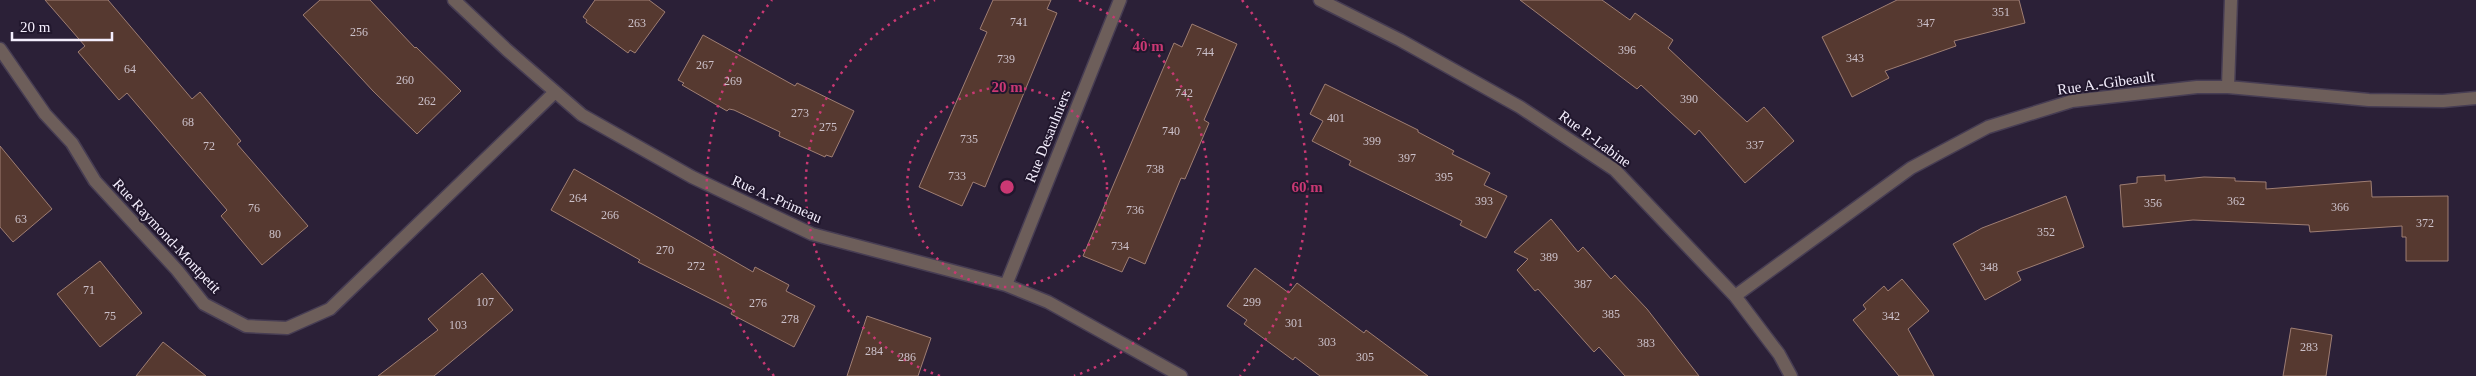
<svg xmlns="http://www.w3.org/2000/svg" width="2476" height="376" viewBox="0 0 2476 376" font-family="'Times New Roman',serif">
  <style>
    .building { fill: #563930; stroke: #9f7e73 }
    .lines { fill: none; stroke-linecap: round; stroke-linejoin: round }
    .minor-casing { stroke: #473d53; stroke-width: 15 }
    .minor { stroke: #6d5e5a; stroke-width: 12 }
    .ring { fill: none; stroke: #ca3873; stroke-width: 2.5; stroke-dasharray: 2.5 5 }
    .labels { text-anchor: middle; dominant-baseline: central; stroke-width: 4; stroke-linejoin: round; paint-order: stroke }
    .number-label { font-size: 12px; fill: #ccc1ca }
    .street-label { font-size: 15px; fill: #f4eefd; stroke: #21172d }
    .centre { fill: #ca3873; stroke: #21172d; stroke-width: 2.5 }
    .ring-label { font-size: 15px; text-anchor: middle; font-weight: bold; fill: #ca3873; stroke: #21172d; stroke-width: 4; stroke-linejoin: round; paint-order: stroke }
  </style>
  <rect width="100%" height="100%" fill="#2b2037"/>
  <path class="building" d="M45 0H108L192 99 200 92 241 141 237 144 308 226 262 265 221 216 227 210 127 93 119 100 78 52 85 46Z
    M320 0H370L415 48 416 47 461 91 417 134 373 91 303 15Z
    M595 0H649L665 12 635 53 630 50 628 53 586 22 587 20 583 17Z
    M993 0H1051L1047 9 1057 13 985 187 973 182 962 206 919 187 987 32 980 29Z
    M1520 0H1602L1630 20 1635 13 1673 40 1668 48 1747 122 1764 107 1794 141 1745 183 1699 130 1695 135 1641 85 1637 89Z
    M1897 0H2019L2025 23 1954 41 1956 46 1885 71 1889 78 1852 97 1822 37Z
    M1192 24 1237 44 1204 120 1209 123 1185 179 1181 178 1145 264 1129 257 1122 272 1083 256 1174 43 1182 47Z
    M703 35 795 86 797 83 854 111 832 157 826 155 825 157 779 136 780 132 734 110 729 109 727 111 682 85 684 83 678 80Z
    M1325 84 1418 130V132L1454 151 1452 154 1490 173 1484 185 1507 196 1486 238 1460 225 1462 221 1349 165 1351 161 1312 141 1323 121 1310 114Z
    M0 146 52 209 13 242 0 227Z
    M574 169 753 272 755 267 789 285 786 291 815 306 794 347 731 314 733 310 638 262 640 260 551 210Z
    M2165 175V181L2204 177 2235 178V181L2266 182V189L2371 181 2372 197 2448 196V261H2406V237H2402V226L2310 232 2309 225 2193 220 2123 227 2120 185 2137 183V177Z
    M2066 196 2084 247 2017 272 2021 280 1985 300 1953 244 1982 228Z
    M1551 219 1578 252 1583 247 1611 279 1615 275 1647 309 1699 376H1625L1599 347 1594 352 1538 289 1535 291 1517 270 1528 259 1514 252Z
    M100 261 142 313 100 347 57 294Z
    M1255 268 1289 293 1297 283 1364 333 1366 330 1428 376H1320L1295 357 1293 360 1244 324 1247 320 1227 306Z
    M482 273 513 310 434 376H378L438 330 428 319Z
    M1902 279 1929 311 1908 329 1934 376H1899L1853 320 1866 309 1863 305 1884 286 1888 291Z
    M867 316 931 338 918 376H847Z
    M2291 328 2332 335 2326 376H2283Z
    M163 342 206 376H136Z"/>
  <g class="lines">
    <defs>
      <path id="minor" d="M454 0 507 50 582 115 692 177 812 234 1006 285 1048 302 1181 376
        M1320 0 1400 40 1520 107 1615 170 1735 296 1779 354 1791 376
        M0 49 45 114 72 143 95 181 177 270 204 304 246 326 287 328 330 309 555 92
        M2228 87 2231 0
        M1006 285 1120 0
        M1735 296 1911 168 1988 127 2072 101 2197 87H2228L2369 100 2443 101 2476 98"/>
    </defs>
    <use href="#minor" class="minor-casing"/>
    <use href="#minor" class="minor"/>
  </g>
  <g class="ring">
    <circle cx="1007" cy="187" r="100"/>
    <path d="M940 376A200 200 0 0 1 935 0M1079 0A200 200 0 0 1 1074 376"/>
    <path d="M774 376A300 300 0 0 1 772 0M1242 0A300 300 0 0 1 1240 376"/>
  </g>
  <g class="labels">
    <g class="number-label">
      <text x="2001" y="12">351</text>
      <text x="1019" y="22">741</text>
      <text x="637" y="23">263</text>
      <text x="1926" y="23">347</text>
      <text x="359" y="32">256</text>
      <text x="1627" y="50">396</text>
      <text x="1205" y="52">744</text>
      <text x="1855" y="58">343</text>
      <text x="1006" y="59">739</text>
      <text x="705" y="65">267</text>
      <text x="130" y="69">64</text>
      <text x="405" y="80">260</text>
      <text x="733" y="81">269</text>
      <text x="1184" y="93">742</text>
      <text x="1689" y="99">390</text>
      <text x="427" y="101">262</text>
      <text x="800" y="113">273</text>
      <text x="1336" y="118">401</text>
      <text x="188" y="122">68</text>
      <text x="828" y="127">275</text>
      <text x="1171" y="131">740</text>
      <text x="969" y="139">735</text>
      <text x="1372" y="141">399</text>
      <text x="1755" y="145">337</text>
      <text x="209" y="146">72</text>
      <text x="1407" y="158">397</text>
      <text x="1155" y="169">738</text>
      <text x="957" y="176">733</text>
      <text x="1444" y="177">395</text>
      <text x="578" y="198">264</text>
      <text x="1484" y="201">393</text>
      <text x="2236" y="201">362</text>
      <text x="2153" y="203">356</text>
      <text x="2340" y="207">366</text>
      <text x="254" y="208">76</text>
      <text x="1135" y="210">736</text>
      <text x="610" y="215">266</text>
      <text x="21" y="219">63</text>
      <text x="2425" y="223">372</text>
      <text x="2046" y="232">352</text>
      <text x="275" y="234">80</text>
      <text x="1120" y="246">734</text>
      <text x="665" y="250">270</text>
      <text x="1549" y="257">389</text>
      <text x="696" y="266">272</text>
      <text x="1989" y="267">348</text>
      <text x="1583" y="284">387</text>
      <text x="89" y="290">71</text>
      <text x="485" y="302">107</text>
      <text x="1252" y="302">299</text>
      <text x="758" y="303">276</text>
      <text x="1611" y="314">385</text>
      <text x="110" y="316">75</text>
      <text x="1891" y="316">342</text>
      <text x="790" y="319">278</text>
      <text x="1294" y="323">301</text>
      <text x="458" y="325">103</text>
      <text x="1327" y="342">303</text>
      <text x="1646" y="343">383</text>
      <text x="2309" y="347">283</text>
      <text x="874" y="351">284</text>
      <text x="907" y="357">286</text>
      <text x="1365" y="357">305</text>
    </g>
    <g class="street-label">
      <text transform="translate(2106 83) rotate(-8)">Rue A.-Gibeault</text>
      <text transform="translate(1048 136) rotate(-68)">Rue Desaulniers</text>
      <text transform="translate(1595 139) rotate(36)">Rue P.-Labine</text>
      <text transform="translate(777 199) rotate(24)">Rue A.-Primeau</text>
      <text transform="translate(167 236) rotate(47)">Rue Raymond-Montpetit</text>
    </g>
  </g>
  <circle cx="1007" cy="187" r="8" class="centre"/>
  <g class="ring-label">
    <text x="1148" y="51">40 m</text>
    <text x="1007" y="92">20 m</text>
    <text x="1307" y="192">60 m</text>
  </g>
  <path d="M12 32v8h100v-8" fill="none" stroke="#f4eefd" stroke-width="2.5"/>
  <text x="20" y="32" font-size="15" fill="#f4eefd" stroke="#21172d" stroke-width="4" paint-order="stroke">20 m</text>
</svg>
